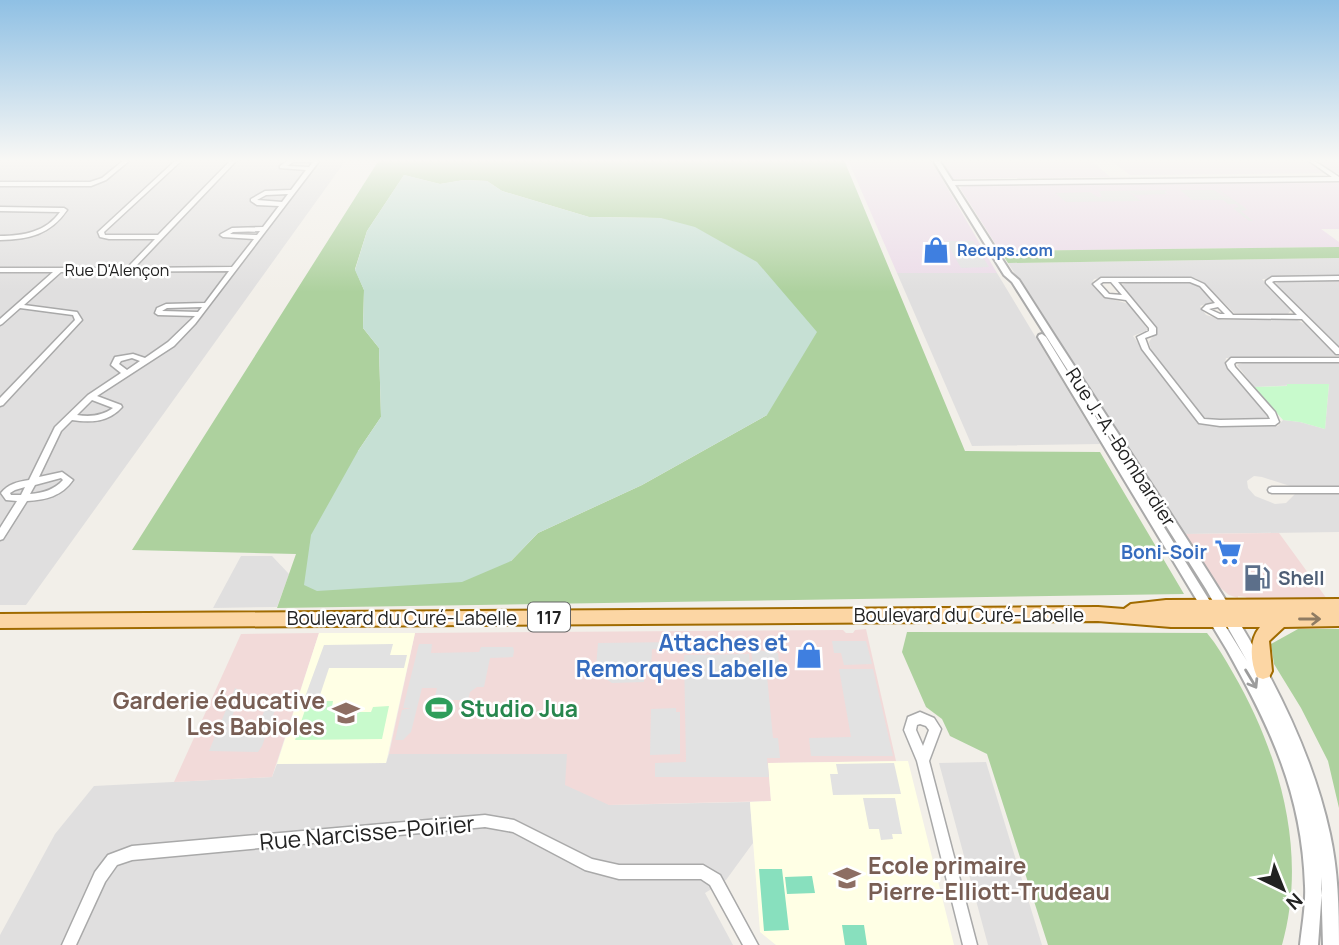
<svg xmlns="http://www.w3.org/2000/svg" width="1339" height="945" viewBox="0 0 1339 945" font-family="Manrope,sans-serif">
  <style>
    .residential { fill: #e0dfdf }
    .commercial { fill: #f2dad9 }
    .industrial { fill: #ebdbe8 }
    .education { fill: #ffffe5 }
    .forest { fill: #add19e; fill-rule: evenodd }
    .wetland { fill: #c6e0d4 }
    .park { fill: #c8facc }
    .pitch { fill: #88e0be }
    .parking { fill: #e2e2e2 }
    .lines { fill: none; stroke-linecap: round; stroke-linejoin: round }
    .minor-casing { stroke: #a9a9a9; stroke-width: 3 }
    .tertiary-casing { stroke: #a9a9a9; stroke-width: 4 }
    .primary-casing { stroke: #a06b00; stroke-width: 4 }
    .minor { fill: #fff; fill-rule: evenodd }
    .tertiary { fill: #fff; fill-rule: evenodd }
    .primary { fill: #fcd6a4; fill-rule: evenodd }
    .oneway { stroke: #8f7c63 }
    .oneway2 { stroke: #9c9c9c }
    .labels { text-anchor: middle; dominant-baseline: central; stroke-width: 5; stroke-linejoin: round; paint-order: stroke }
    .far-shop-label { font-size: 16px; font-weight: bold; fill: #366cbe; stroke: #fff; text-anchor: start }
    .far-street-label { font-size: 16px; fill: #222; stroke: #fff }
    .shield { fill: #fff; stroke: #646464; stroke-width: 2 }
    .shield-label { font-size: 18px; font-weight: bold; fill: #222 }
    .street-label { font-size: 19px; fill: #222; stroke: #fff }
    .shop-label { font-size: 19px; font-weight: bold; fill: #366cbe; stroke: #fff; text-anchor: end }
    .service-label { font-size: 19px; font-weight: bold; fill: #4e5e75; stroke: #fff; text-anchor: start }
    .near-shop-label { font-size: 23px; font-weight: bold; fill: #366cbe; stroke: #fff; text-anchor: end }
    .near-education-label { font-size: 23px; font-weight: bold; fill: #785e54; stroke: #fff; text-anchor: end }
    .near-leisure-label { font-size: 23px; font-weight: bold; fill: #27864d; stroke: #fff; text-anchor: start }
    .near-street-label { font-size: 23px; fill: #222; stroke: #fff }
  </style>
  <rect width="100%" height="100%" fill="#f2efe9"/>
  <path class="residential" d="M0 160H346L26 605H0Z
    M1339 258V276L1262 279 1291 310 1287 315 1234 313 1204 283 1195 278H1100L1094 279 1092 283 1104 297 1129 304 1148 330 1133 336 1195 419 1205 425 1278 426 1283 420 1300 422 1325 429 1329 384 1254 387 1237 365 1245 362 1339 363V486H1290L1262 477 1254 476 1247 481 1248 488 1255 496 1275 504 1286 503 1295 494H1339V532L1184 534 1008 263Z
    M897 273H997L1100 444 972 446Z
    M1339 280V347L1274 285 1281 281Z
    M1186 281 1200 287 1211 299 1212 302 1200 306 1206 315 1223 320H1297L1307 325 1336 356 1226 358 1225 363 1270 418 1207 419 1199 413 1151 350 1149 342 1157 330 1121 285 1129 282Z
    M241 556H272L289 574 277 607 213 608Z
    M501 753 567 754 609 805 750 802 753 843 726 880 705 893 733 945H0V935L55 834 94 786 272 777 277 764 386 763 389 754Z
    M986 762 1042 945H988L939 763Z"/>
  <path class="commercial" d="M1279 533 1327 599 1248 600 1246 597 1238 596V598L1229 595 1217 585 1184 534Z
    M866 629 896 761 768 763 771 801 609 805 565 785 567 754H389L415 633 843 630 846 633H853L855 630Z
    M319 633 272 777 174 782 241 634Z"/>
  <path class="industrial" d="M848 160H1091L1110 177 942 179 997 273H897Z
    M1110 160H1339V173L1130 175Z
    M1332 181 1339 183V229H1321L1339 242V247L1000 251 960 188 966 185Z"/>
  <path class="education" d="M319 633H415L386 763 277 764Z
    M908 761 954 945H776L760 932 750 802 771 801 768 763Z"/>
  <path class="forest" d="M379 160H844L965 451 1100 452 1184 594 277 608 296 554 132 550ZM404 175 440 184 464 180 487 181 502 191 589 217 661 218 767 415 642 485 538 533 511 561 358 451 381 417 379 348 363 328 364 290 355 269 367 231Z
    M1339 247V258L1008 263 1000 251Z
    M1298 629H1339V808L1328 761 1301 708 1274 664 1271 644Z
    M907 632 1207 633C1217 645 1225 659 1233 673 1280 754 1308 853 1282 945H1048L987 754 950 736 942 719 926 707 902 652Z"/>
  <path class="wetland" d="M404 175 440 184 464 180 487 181 502 191 589 217 661 218 695 227 757 262 817 332 767 415 642 485 538 533 511 561 462 582 317 591 304 585 311 535 358 451 381 417 379 348 363 328 364 290 355 270 367 231Z"/>
  <path class="park" d="M1287 384H1329L1325 429 1300 422 1283 420 1254 387 1287 386Z
    M308 701H333L332 707H358L357 712H371L373 707 389 706 382 739 295 740Z"/>
  <path class="pitch" d="M759 869H782L789 930 764 931Z
    M812 876 815 893 787 894 785 877Z
    M842 925H864L867 945H845Z"/>
  <path class="parking" d="M1216 188 1244 207 1247 210 1241 211 1253 221H1249L1233 208 1239 207 1236 204H1228L1223 200H1192L1180 190H1214L1230 200Z
    M1168 190 1164 192 1167 194 1136 195 1129 192 1141 201 1066 202 1055 193 1090 192 1098 197H1102L1099 191Z
    M946 241H973L989 267 961 268Z
    M866 641 872 664 844 665 841 653H834L832 641Z
    M678 642V651L652 649 651 671H644V682L612 683 606 679H595L598 643Z
    M393 644 390 655H407L404 668H329L320 695 305 697 324 645Z
    M419 644H432L431 653 479 652 481 647H513L514 651 513 657 490 658 484 687H477L470 692 468 700H434L437 688H422L411 732 403 740H395L402 710 411 708H403Z
    M751 649 778 653 780 671H753Z
    M749 654 751 676H767L773 738H778L780 758H767L769 777H655V763L686 762 684 655Z
    M839 669H873L893 756H811L809 738 851 737Z
    M235 688 242 692 228 726 232 736H244L252 733 259 724 268 702H278L262 746 258 752 209 751Z
    M676 708V712H680V754L650 755 651 709Z
    M894 763 901 794 833 795 830 774H838L836 764Z
    M863 798H895L902 834H892L893 839 881 840 879 829H869Z"/>
  <g class="lines">
    <defs>
      <path id="minor" d="M124 160H130L106 180 91 186H0V182H90L102 178Z
        M176 160H182L104 232 105 235H158L231 160H237L134 268 232 267 254 239 223 237 220 235 221 234 232 228 263 227 279 206 257 205 251 201V199L265 191 291 190 306 170 280 168V166L289 160H320L195 324 174 346 97 396 121 405 122 407C109 422 91 423 72 420L61 431 39 477 62 472 73 480C62 496 46 500 27 501L3 539 0 540V528L17 501 6 500 1 493C8 484 17 482 29 480L55 427 88 395 121 373 111 365 115 357 133 354 145 358 168 342 195 316 158 315 155 313 157 308 166 304 205 303 229 271 61 272 24 305 77 312 82 320 3 405 0 406V398L75 320 73 315 20 308 2 324 0 325V319L53 272H0V268H127L155 239H109L100 237 98 232ZM293 162H313L309 167 287 166ZM288 194 282 202 257 200 266 195ZM260 231 257 235 230 234 233 232ZM202 307 198 312 162 311 167 308ZM132 358 140 361 127 370 119 364 121 361ZM92 400 113 408C102 416 90 417 77 415ZM61 478 63 480C54 490 43 493 30 494L35 485ZM25 487 21 495H11L10 493 15 490Z
        M1308 160H1313L1339 177V181L951 185 948 183 951 181 1332 177Z
        M0 207 64 208 67 210C50 235 29 239 0 240V236C23 236 46 232 60 212L0 211Z
        M1339 276V280L1274 281 1272 282 1339 348V354H1336L1302 319 1218 318 1202 309 1206 305 1215 303 1200 286 1190 282H1118L1156 328V334L1145 338 1149 349 1204 419 1220 420 1270 419 1268 415 1228 368 1226 363 1231 358H1339V362H1236L1234 364 1235 367 1275 412 1279 422 1275 425 1220 426 1199 423 1142 349 1137 337 1149 331V328L1126 300 1105 297 1093 284 1101 278H1191L1204 284 1233 315H1297L1266 283V281L1272 277ZM1103 282H1111L1122 295 1109 294 1100 284ZM1218 307 1225 314H1220L1209 309Z
        M1272 487H1339V493H1272L1269 492 1268 490 1269 488Z
        M920 712 934 718 941 729 929 761 977 945H963L917 761 904 730 908 717ZM920 724 926 726 929 730 923 746 916 730 917 725Z
        M485 815 514 820 592 859 619 865H703L720 875 758 945H743L710 885 701 879H619L585 870 513 832 485 827 132 860 117 865 105 882 76 945H62L95 872 108 855 132 846Z"/>
      <path id="tertiary" d="M933 160H939L1011 273 1019 280C1069 359 1121 438 1172 516 1236 615 1305 718 1330 834 1338 871 1339 907 1339 945H1323L1321 877 1322 889 1318 945H1300C1302 926 1306 905 1305 886 1302 794 1271 729 1227 650L1038 337 1039 335 1042 334 1046 337 1247 661 1206 589 1012 282 1004 275Z"/>
      <path id="primary" d="M1339 599V626L1284 627 1269 641 1272 671 1269 677 1263 679 1257 677C1250 661 1249 640 1260 627H1171L1098 621 0 628V614L1098 607 1124 609 1131 604 1166 600Z"/>
    </defs>
    <use href="#minor" class="minor-casing"/>
    <use href="#tertiary" class="tertiary-casing"/>
    <use href="#primary" class="primary-casing"/>
    <use href="#minor" class="minor"/>
    <use href="#tertiary" class="tertiary"/>
    <use href="#primary" class="primary"/>
  </g>
  <defs><path id="oneway-shaft" d="M-6 0H5M1.5-3L5.5 0L1.5 3" fill="none" stroke-width="1.6" stroke-linecap="round" stroke-linejoin="round" transform="scale(1.75)"/></defs>
  <use class="oneway" href="#oneway-shaft" transform="translate(1310 619)"/>
  <use class="oneway2" href="#oneway-shaft" transform="translate(1251 679) rotate(59)"/>
  <linearGradient id="sky" x2="0" y2="1"><stop stop-color="#8fc0e4"/><stop offset="0.55" stop-color="#f9f8f5"/><stop offset="1" stop-color="#f9f8f5" stop-opacity="0"/></linearGradient>
  <rect width="1339" height="292" fill="url(#sky)"/>
  <defs>
    <symbol id="shop-bare" viewBox="-9 -9 18 18"><path d="M-5-2.5h2.3a2.7 3.5 0 0 1 5.4 0H5L5.5 6h-11ZM-1.5-2.5h3a1.5 2.3 0 0 0-3 0Z" fill="#3f7fe0" stroke="#fff" stroke-width="2.5" paint-order="stroke"/></symbol>
    <symbol id="supermarket-bare" viewBox="-9 -9 18 18"><path d="M-6-5.5h2.5l.6 2H6L4.5 2H-2.5L-4.4-4H-6ZM-1.5 3.2a1.3 1.3 0 1 0 .1 0ZM3 3.2a1.3 1.3 0 1 0 .1 0Z" fill="#3f7fe0" stroke="#fff" stroke-width="2.5" paint-order="stroke"/></symbol>
    <symbol id="fuel-bare" viewBox="-9 -9 18 18"><path d="M-5.5-6h7V0h2V4h1.3V-2.5L3-4.5l.8-.8L6-3V5H2.5V1h-1V6h-7ZM-4.2-4.7v3.2H.2V-4.7Z" fill="#5c6f8a" stroke="#fff" stroke-width="2.5" paint-order="stroke"/></symbol>
    <symbol id="stadium-bare" viewBox="-9 -9 18 18"><path d="M0-5a6.5 5 0 1 0 0 10a6.5 5 0 1 0 0-10ZM-3.5-1.8h7v3.6h-7Z" fill="#2e9e5b" stroke="#fff" stroke-width="2.5" paint-order="stroke"/></symbol>
    <symbol id="school-bare" viewBox="-9 -9 18 18"><path d="M0-5L7-2L0 1L-7-2ZM-4 1L0 2.5L4 1V4Q0 6-4 4Z" fill="#8d6e63" stroke="#fff" stroke-width="2.5" paint-order="stroke"/></symbol>
  </defs>
  <g fill-rule="evenodd">
    <use href="#shop-bare" x="917" y="231" width="38" height="38"/>
    <use href="#supermarket-bare" x="1209" y="533" width="38" height="38"/>
    <use href="#fuel-bare" x="1238" y="559" width="38" height="38"/>
    <use href="#shop-bare" x="790" y="636" width="38" height="38"/>
    <use href="#stadium-bare" x="420" y="689" width="38" height="38"/>
    <use href="#school-bare" x="327" y="694" width="38" height="38"/>
    <use href="#school-bare" x="828" y="859" width="38" height="38"/>
  </g>
  <g class="labels">
    <g class="far-shop-label">
      <text x="957" y="250">Recups.com</text>
    </g>
    <g class="far-street-label">
      <text x="117" y="270">Rue D'Alençon</text>
    </g>
    <rect class="shield" x="528" y="602.5" width="42" height="29" rx="5"/>
    <g class="shield-label">
      <text x="549" y="617">117</text>
    </g>
    <g class="street-label">
      <text transform="translate(1121 447) rotate(57)">Rue J.-A.-Bombardier</text>
      <text x="969" y="615">Boulevard du Curé-Labelle</text>
      <text x="402" y="618">Boulevard du Curé-Labelle</text>
    </g>
    <g class="shop-label">
      <text x="1207" y="552">Boni-Soir</text>
    </g>
    <g class="service-label">
      <text x="1278" y="578">Shell</text>
    </g>
    <g class="near-shop-label">
      <text x="788" y="642">Attaches et<tspan x="788" dy="26">Remorques Labelle</tspan></text>
    </g>
    <g class="near-education-label">
      <text x="325" y="700">Garderie éducative<tspan x="325" dy="26">Les Babioles</tspan></text>
      <text x="868" y="865" text-anchor="start">Ecole primaire<tspan x="868" dy="26">Pierre-Elliott-Trudeau</tspan></text>
    </g>
    <g class="near-leisure-label">
      <text x="460" y="708">Studio Jua</text>
    </g>
    <g class="near-street-label">
      <text transform="translate(367 832) rotate(-5)">Rue Narcisse-Poirier</text>
    </g>
  </g>
  <g transform="translate(1283 889) rotate(137)" stroke="#ffffff" stroke-width="5" paint-order="stroke">
  <path d="M0-5L12 26L0 18L-12 26Z" fill="#222222"/>
  <text y="-10" font-size="19" font-weight="bold" text-anchor="middle" fill="#222222">N</text>
  </g>
</svg>
